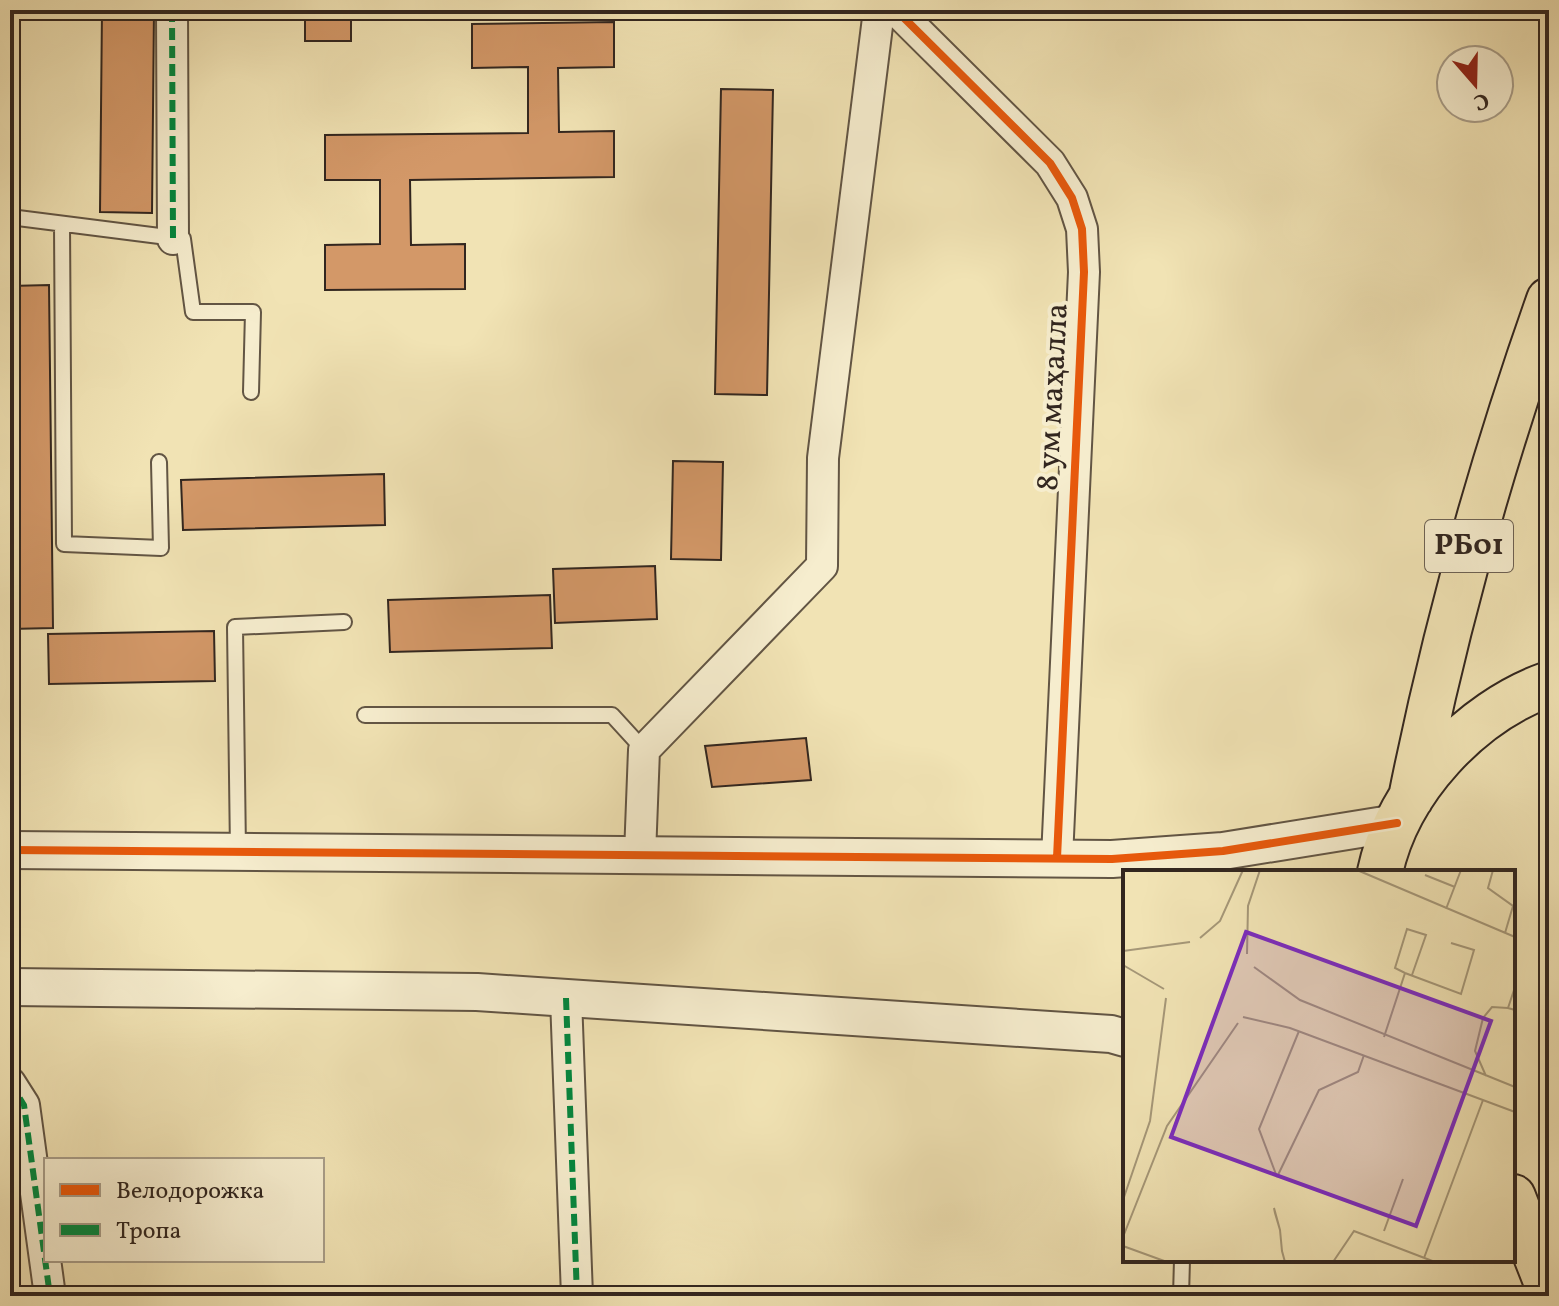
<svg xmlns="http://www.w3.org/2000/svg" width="1559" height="1306" viewBox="0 0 1559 1306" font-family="Vollkorn,serif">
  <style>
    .building { fill: #d39868; stroke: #32261f; stroke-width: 2 }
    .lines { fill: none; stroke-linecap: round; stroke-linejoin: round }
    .service-casing { stroke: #625544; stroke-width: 18 }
    .minor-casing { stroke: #625544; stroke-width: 34 }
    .tertiary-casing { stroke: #625544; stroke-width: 40 }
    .trunk-casing { stroke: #32261f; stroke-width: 48 }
    .service { stroke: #f6edce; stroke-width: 14 }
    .minor { stroke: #f6edce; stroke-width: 30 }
    .tertiary { stroke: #f6edce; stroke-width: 36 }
    .trunk { stroke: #f1e3b4; stroke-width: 44 }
    .quiet { stroke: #00873e; stroke-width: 6; stroke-dasharray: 12 6; stroke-linecap: butt }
    .cycleway-casing { stroke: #f6edce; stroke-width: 13 }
    .cycleway { stroke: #e8590c; stroke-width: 8 }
    .labels { text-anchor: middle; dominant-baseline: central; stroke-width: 8; stroke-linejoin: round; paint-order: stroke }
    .shield { fill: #f6edce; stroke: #6d6254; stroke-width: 2 }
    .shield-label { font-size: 30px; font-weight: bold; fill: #32261f }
    .street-label { font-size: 32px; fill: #32261f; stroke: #f6edce }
    .inset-road { fill: none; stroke: #a59778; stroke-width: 2 }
    .view { fill: #7b2cbf; fill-opacity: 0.15; stroke: #7b2cbf; stroke-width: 4 }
    .inset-edge { fill: none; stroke: #32261f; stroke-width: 4 }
  </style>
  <rect width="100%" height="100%" fill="#f1e3b4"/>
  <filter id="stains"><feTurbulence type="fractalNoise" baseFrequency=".0025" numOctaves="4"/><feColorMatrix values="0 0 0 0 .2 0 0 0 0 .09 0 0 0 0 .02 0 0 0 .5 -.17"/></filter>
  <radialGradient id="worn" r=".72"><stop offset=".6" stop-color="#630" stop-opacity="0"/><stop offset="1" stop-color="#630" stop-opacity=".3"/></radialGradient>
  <path class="building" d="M102 10H154L152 213 100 212Z
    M305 10H351V41H305Z
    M614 22V67L558 68 559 132 614 131V177L410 180 411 245 465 244V289L325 290V245L380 244V180H325V135L528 133V67L472 68V24Z
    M721 89 773 90 767 395 715 394Z
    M49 285 53 628 10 629V286Z
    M673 461 723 462 721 560 671 559Z
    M384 474 385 525 183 530 181 480Z
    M655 566 657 619 555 623 553 569Z
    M550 595 552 648 390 652 388 600Z
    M214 631 215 681 49 684 48 634Z
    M806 738 811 780 712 787 705 746Z"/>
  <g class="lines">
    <defs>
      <path id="service" d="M10 217 183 239 193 312H253L251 392
        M62 224 64 544 161 548 159 462
        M365 715H612L644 750
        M238 851 235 627 344 622
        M1181 1296 1182 1260"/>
      <path id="minor" d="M172 10 173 239
        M896 10 1050 163 1072 198 1082 229 1084 272 1057 858
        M640 855 644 750 822 566 823 458 879 10
        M566 998 577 1296
        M10 1083 24 1105 50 1296"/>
      <path id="tertiary" d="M10 850 1112 859 1223 851 1397 823
        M10 987 477 992 1111 1034 1125 1038"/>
      <path id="trunk" d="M1411 798C1445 628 1491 464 1549 300
        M1380 872C1398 789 1470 712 1549 684
        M1513 1197 1549 1289"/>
    </defs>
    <use href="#service" class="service-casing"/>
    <use href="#minor" class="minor-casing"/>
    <use href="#tertiary" class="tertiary-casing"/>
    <use href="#trunk" class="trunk-casing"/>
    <use href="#service" class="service"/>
    <use href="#minor" class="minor"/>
    <use href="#tertiary" class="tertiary"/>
    <use href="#trunk" class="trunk"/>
    <path class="quiet" d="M172 10 173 239
      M566 998 577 1296
      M10 1083 24 1105 50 1296"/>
    <defs>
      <path id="cycleway" d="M896 10 1050 163 1072 198 1082 229 1084 272 1057 858
        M10 850 1112 859 1223 851 1397 823"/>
    </defs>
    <use href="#cycleway" class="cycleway-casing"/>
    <use href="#cycleway" class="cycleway"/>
  </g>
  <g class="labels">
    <rect class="shield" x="1425" y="520" width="88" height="52" rx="6"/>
    <g class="shield-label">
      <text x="1469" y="546">РБ01</text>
    </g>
    <g class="street-label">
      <text transform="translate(1054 397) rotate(-87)">8 ум маҳалла</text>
    </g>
  </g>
  <g transform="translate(1123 870)">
    <rect width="392" height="392" fill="#f1e3b4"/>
    <path class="inset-road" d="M234 0 392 67M370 0 365 18 390 36 382 63M302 5 332 17M323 39 338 0M77 68 97 51 120 0M0 81 67 72M124 84 125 36 137 0M0 95 41 119M131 97 177 130 392 217M289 105 303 65 284 59 272 98 282 103 338 124 351 80 328 73M392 117 385 138 392 140M120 147 167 158 392 242M261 167 282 103M363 206 352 181 360 148 369 137 385 138M154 307 136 259 176 161M154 307 196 220 235 202 241 185M0 330 27 251 43 128M157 360 152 343 151 338 157 360 159 381 162 392M261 361 280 309M0 367 44 256 115 153M0 376 44 392M301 388 360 230M210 392 231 361 312 392"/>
    <path class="view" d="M123 62 368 151 293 356 48 267Z"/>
    <rect width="392" height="392" class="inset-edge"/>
  </g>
  <rect width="1559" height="1306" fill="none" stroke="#f1e3b4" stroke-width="40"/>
  <rect x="12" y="12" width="1535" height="1282" fill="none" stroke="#32261f" stroke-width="4"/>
  <rect x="20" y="20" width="1519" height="1266" fill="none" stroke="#32261f" stroke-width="2"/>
  <rect x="44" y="1158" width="280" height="104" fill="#f6edce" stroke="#a89d88" stroke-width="2"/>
  <rect x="60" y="1184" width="40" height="12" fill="#e8590c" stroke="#a89d88" stroke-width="2"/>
  <text x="116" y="1198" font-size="24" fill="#32261f">Велодорожка</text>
  <rect x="60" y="1224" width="40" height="12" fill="#00873e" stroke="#a89d88" stroke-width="2"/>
  <text x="116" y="1238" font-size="24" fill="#32261f">Тропа</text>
  <g transform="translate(1475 84) rotate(160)"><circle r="38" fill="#f6edce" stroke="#a89d88" stroke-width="2"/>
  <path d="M0-6L14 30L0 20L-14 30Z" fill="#8f2418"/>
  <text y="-12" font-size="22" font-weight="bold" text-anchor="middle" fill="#32261f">С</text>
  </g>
  <rect width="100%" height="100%" filter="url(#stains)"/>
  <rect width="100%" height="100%" fill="url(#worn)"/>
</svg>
